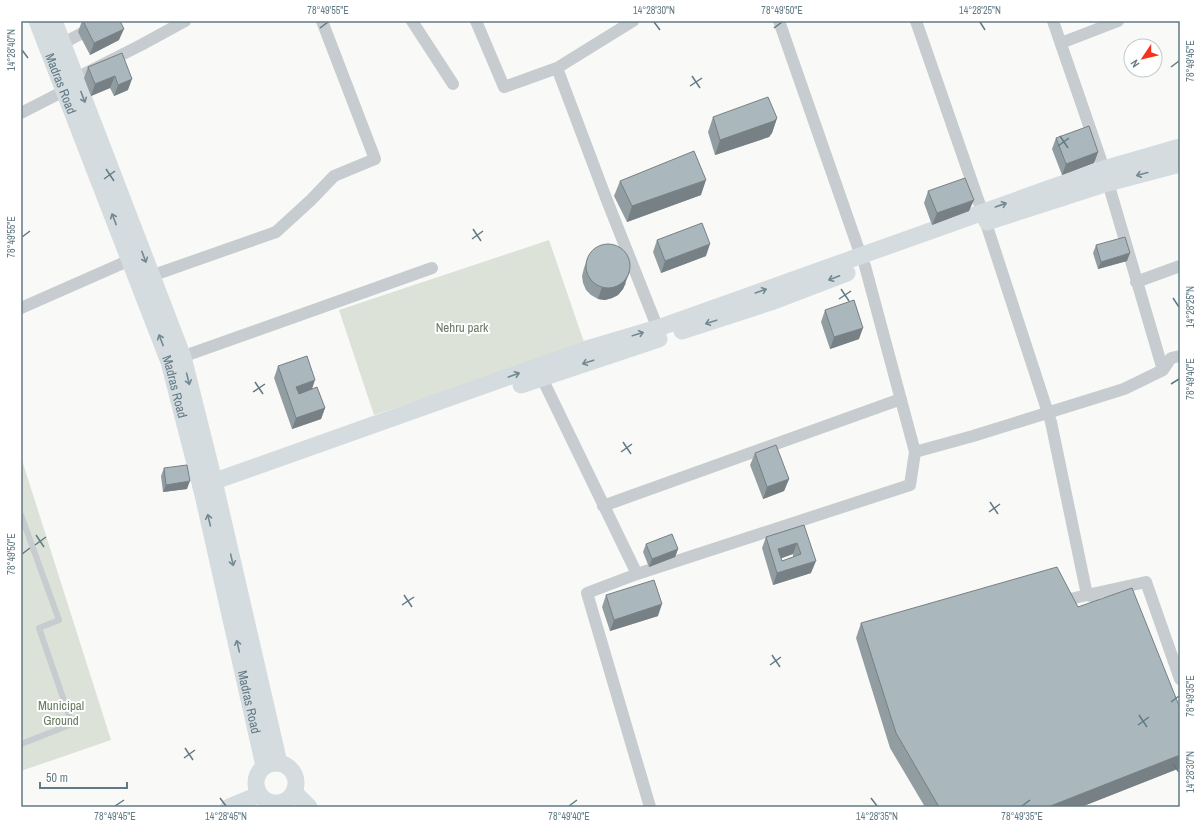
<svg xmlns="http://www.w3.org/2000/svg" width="1201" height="828" viewBox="0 0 1201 828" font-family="'Archivo Narrow',sans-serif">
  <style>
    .green { fill: #dce2d7 }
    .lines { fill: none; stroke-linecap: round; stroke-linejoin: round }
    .lane { stroke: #c6cccf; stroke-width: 6 }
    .street { stroke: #c6cccf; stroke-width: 12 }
    .secondary { stroke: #d5dcdf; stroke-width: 17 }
    .wall { fill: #929da2; fill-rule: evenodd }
    .shaded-wall { fill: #778084 }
    .building { fill: #aab7bc; stroke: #778084; fill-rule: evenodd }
    .oneway { stroke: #728992 }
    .ticks { fill: none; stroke: #617a85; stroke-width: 1.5 }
    .labels { text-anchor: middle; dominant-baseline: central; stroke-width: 4; stroke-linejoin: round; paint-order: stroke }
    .street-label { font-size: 13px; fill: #617a85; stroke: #fff }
    .park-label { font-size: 13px; fill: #697b61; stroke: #fff }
    .neatline { fill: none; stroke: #617a85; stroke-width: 1.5 }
    .ticks-label { font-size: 10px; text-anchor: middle; fill: #617a85 }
  </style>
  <rect width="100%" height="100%" fill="#f9f9f7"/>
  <path class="green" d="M549 240 585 345 374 415 339 310Z
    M21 457 111 740 21 771Z"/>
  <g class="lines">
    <path class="lane" d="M21 515 59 620 39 628 72 724 21 744"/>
    <path class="street" d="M412 21 453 84
      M476 21 504 87 557 68
      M633 21 557 68 606 198 660 334
      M779 21 861 256
      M916 21 982 211 1051 422 1087 595 1146 582 1180 679
      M1053 21 1104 169 1163 370 1171 358 1180 356
      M1061 43 1118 21
      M62 44 104 21
      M76 78 141 45 185 21
      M21 113 64 91
      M865 266 915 452
      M151 276 276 232 311 200 334 176 375 159 322 21
      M1136 282 1180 266
      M21 308 130 260
      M176 359 432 268
      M539 372 637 574
      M603 506 901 399
      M1058 602 1087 595 1094 597
      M650 807 587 593 637 574 910 485 915 452 973 436 1124 389 1163 370"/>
    <g class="secondary">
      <path id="s1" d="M37 21 169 362 203 495 264 766"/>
      <path d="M54 21 183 357 214 481 279 763"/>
      <path d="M987 222 1108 183 1180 164"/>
      <path d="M682 331 771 302 847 273"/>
      <path d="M521 385 659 339"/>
      <path d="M201 486 587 349 658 328 1104 169 1180 147"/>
      <circle cx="276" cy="783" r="20"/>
      <path d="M294 792 309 807"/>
      <path d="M229 807 253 797"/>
    </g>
  </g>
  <path class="wall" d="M82 21H120L119 40 90 55 78 32Z
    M122 53 128 90 114 96 110 88 91 96 84 78 88 67Z
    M713 117 777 118 772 133 769 137 715 155 708 132Z
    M1056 138 1098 152 1094 163 1062 175 1052 149Z
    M620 181 701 195 627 222 614 196Z
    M928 191 969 211 932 225 924 203Z
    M657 240 706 256 661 273 653 252Z
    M1096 245 1127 261 1098 269 1093 253Z
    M588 257 626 283 623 289 618 295 612 298 605 300 598 299 591 295 586 290 583 283 582 276 584 268Z
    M825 310 859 339 830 349 821 322Z
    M278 366 312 389 325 408 321 419 292 429 274 378Z
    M755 453 789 479 784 491 763 499 750 465Z
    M164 468 187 489 163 492 161 476Z
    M804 525 811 573 773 585 762 548 766 537ZM793 554V557L782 561 781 558Z
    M646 544 678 549 675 557 649 567 643 552Z
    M606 595 658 616 610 631 602 607Z
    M1078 607 1180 708V768L1081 807H925L890 748 856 638 861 623Z"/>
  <path class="shaded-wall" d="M124 29 119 40 90 55 94 43Z
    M115 76 110 88 91 96 95 84Z
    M132 79 128 90 114 96 118 85Z
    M777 118 772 133 769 137 715 155 720 140Z
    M1098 152 1094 163 1062 175 1066 164Z
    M706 180 701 195 627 222 632 206Z
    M974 200 969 211 932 225 937 213Z
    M710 244 706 256 661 273 665 261Z
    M1130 253 1127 261 1098 269 1101 262Z
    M630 271 623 289 618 295 612 298 605 300 598 299 602 287Z
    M863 328 859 339 830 349 834 337Z
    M315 380 311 392 292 398 296 387Z
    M325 408 321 419 292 429 296 418Z
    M789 479 784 491 763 499 767 487Z
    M190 481 187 489 163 492 166 485Z
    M797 543 793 554 774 561 778 549Z
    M678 549 675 557 649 567 652 559Z
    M816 561 811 573 773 585 777 573Z
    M662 604 658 616 610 631 614 620Z
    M1180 755V768L1081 807H1048Z"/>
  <path class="building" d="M83 21H120L124 29 94 43Z
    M122 53 132 79 118 85 115 76 95 84 88 67Z
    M768 97 777 118 774 121 720 140 713 117Z
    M1089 126 1098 152 1066 164 1056 138Z
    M694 151 706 180 632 206 620 181Z
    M965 178 974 200 937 213 928 191Z
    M702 223 710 244 665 261 657 240Z
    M1125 237 1130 253 1101 262 1096 245Z
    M586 266a22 22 0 1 1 44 0a22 22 0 1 1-44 0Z
    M854 300 863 328 834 337 825 310Z
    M307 356 315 380 296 387 299 394 317 387 325 408 296 418 278 366Z
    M776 445 789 479 767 487 755 453Z
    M187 465 190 481 166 485 164 468Z
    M804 525 816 561 777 573 766 537ZM797 543 801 554 782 561 778 549Z
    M672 534 678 549 652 559 646 544Z
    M1057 567 1078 607 1132 588 1180 708V755L1048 807H939L896 733 861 623Z
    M654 580 662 604 614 620 606 595Z"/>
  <defs><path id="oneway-shaft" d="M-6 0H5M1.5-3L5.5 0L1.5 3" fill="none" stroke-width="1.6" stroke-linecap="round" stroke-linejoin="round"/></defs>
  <g class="oneway">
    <use href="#oneway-shaft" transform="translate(83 97) rotate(69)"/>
    <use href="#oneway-shaft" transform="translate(1142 174) rotate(165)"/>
    <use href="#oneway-shaft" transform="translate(1001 205) rotate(-19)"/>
    <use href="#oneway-shaft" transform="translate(114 219) rotate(-111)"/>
    <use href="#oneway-shaft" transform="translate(144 257) rotate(69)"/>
    <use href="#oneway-shaft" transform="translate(834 278) rotate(159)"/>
    <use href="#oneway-shaft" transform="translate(761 291) rotate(-19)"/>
    <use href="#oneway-shaft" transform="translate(711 322) rotate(162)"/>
    <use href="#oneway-shaft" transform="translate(638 334) rotate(-17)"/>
    <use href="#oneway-shaft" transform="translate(161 340) rotate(-111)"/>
    <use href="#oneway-shaft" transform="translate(588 362) rotate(162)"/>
    <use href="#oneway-shaft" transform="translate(514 375) rotate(-20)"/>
    <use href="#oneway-shaft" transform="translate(188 379) rotate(76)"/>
    <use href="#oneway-shaft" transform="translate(209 520) rotate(-103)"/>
    <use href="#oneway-shaft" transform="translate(232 560) rotate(77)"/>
    <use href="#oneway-shaft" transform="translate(238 646) rotate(-103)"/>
  </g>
  <path class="ticks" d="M654 22 660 30M980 22 985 30M320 28 328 22M774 28 782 22M22 50 28 58M1171 67 1179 61M692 76 700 88M690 86 702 78M1060 136 1068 148M1058 146 1069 138M106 169 114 181M104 179 115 171M473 229 481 241M22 237 30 231M472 239 483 231M841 289 849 301M1173 298 1179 307M839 299 851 291M255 382 263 394M1171 384 1179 379M253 392 265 384M623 442 631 454M621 452 632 444M990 502 998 514M989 512 1000 504M36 535 44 547M35 545 46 537M22 554 30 548M404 595 412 607M402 605 414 597M772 655 780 667M770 665 781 657M1171 702 1179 696M1139 715 1147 727M1138 725 1149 717M185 748 193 760M184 758 195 750M1173 764 1179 772M220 798 226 806M871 798 877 806M115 806 124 800M569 806 577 800M1022 806 1030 800"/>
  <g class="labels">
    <g class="street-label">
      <text stroke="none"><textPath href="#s1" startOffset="67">Madras Road</textPath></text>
      <text stroke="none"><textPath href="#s1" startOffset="391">Madras Road</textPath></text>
      <text stroke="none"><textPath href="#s1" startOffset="715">Madras Road</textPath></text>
    </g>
    <g class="park-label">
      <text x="462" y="327">Nehru park</text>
      <text x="61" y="705">Municipal<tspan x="61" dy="15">Ground</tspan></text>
    </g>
  </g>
  <rect width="1201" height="828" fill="none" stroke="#ffffff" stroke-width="44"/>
  <g transform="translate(1143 58) rotate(235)"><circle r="19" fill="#ffffff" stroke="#c0cace"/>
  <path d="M0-3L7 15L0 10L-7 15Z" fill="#f4331c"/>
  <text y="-6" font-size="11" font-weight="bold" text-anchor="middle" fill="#617a85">N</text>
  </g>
  <path d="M40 782v6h87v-6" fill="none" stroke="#617a85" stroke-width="2"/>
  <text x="46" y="782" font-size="12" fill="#617a85" stroke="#ffffff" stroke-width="3" paint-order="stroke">50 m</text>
  <rect x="22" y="22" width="1157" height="784" class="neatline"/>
  <g class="ticks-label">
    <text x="328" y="14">78°49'55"E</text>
    <text x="654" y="14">14°28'30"N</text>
    <text x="782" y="14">78°49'50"E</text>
    <text x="980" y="14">14°28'25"N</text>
    <text transform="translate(11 50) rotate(-90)" y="4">14°28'40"N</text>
    <text transform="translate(1190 61) rotate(-90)" y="4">78°49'45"E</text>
    <text transform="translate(11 237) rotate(-90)" y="4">78°49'55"E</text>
    <text transform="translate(1190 307) rotate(-90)" y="4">14°28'25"N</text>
    <text transform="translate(1190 379) rotate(-90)" y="4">78°49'40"E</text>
    <text transform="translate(11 554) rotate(-90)" y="4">78°49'50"E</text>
    <text transform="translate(1190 696) rotate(-90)" y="4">78°49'35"E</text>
    <text transform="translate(1190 772) rotate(-90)" y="4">14°28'30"N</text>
    <text x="115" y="820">78°49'45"E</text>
    <text x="226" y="820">14°28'45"N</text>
    <text x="569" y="820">78°49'40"E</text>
    <text x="877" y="820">14°28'35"N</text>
    <text x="1022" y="820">78°49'35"E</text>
  </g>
</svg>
